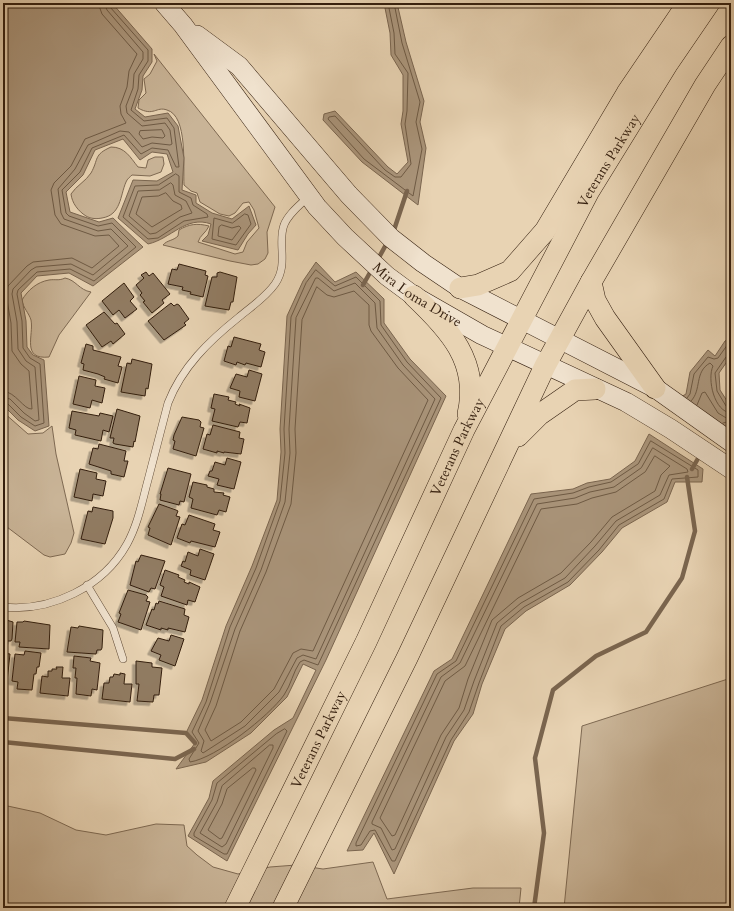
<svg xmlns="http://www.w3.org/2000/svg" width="734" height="911" viewBox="0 0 734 911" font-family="Cardo,serif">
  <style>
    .green { fill: #c9b497; stroke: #7e6952 }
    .water { fill: #aa957b; stroke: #7a654f }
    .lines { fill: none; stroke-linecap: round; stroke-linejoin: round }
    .shore { stroke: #6e5a44; stroke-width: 1 }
    .stream { stroke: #7a654f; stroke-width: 4.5 }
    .building { fill: #917c64; stroke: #331e0e; filter: url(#shadow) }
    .lane-casing { stroke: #604b37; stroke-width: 8 }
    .secondary-casing { stroke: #331e0e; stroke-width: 20 }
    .primary-casing { stroke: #331e0e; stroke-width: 22 }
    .lane { stroke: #f0e2ce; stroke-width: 7 }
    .secondary { stroke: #f0e2ce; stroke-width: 19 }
    .primary { stroke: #e8d3b3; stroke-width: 21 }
    .labels { text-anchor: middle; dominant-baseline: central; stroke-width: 4; stroke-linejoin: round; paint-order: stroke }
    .street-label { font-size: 14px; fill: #331e0e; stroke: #f0e2ce }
  </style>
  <defs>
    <filter id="shadow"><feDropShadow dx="-3.5" dy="3.5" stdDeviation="0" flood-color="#0004"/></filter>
  </defs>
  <rect width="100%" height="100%" fill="#e8d3b3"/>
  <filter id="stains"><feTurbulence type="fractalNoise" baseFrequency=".005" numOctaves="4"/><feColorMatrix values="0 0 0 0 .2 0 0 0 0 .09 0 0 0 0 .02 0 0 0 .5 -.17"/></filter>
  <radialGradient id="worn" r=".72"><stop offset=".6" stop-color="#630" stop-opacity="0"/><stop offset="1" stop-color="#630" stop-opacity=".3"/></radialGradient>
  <path class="green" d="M154 54 275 207 267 232 268 253 265 259 258 264 251 265 230 261 163 245C167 240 173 241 178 236L179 230C189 224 197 223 209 226 206 233 200 235 198 242L235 254 243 252 247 242 259 228 254 210 249 202 243 203 235 213 229 216 220 214 200 202 197 193 191 191 184 185C183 167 188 116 167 110 156 106 154 117 138 108L139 100 146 93 144 79 150 74 157 61Z
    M111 147C125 147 130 157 138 167L146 168 148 160 155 157H163L164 164 161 172 150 176 132 175C130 177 127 179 126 182 120 196 121 215 102 218 97 219 91 219 86 216 78 211 72 203 71 194 76 186 86 181 91 173 99 159 93 155 111 147Z
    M65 278C76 280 79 290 91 292L59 335 49 357C21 360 34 335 31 320 29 313 23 308 22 300 28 290 37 282 49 280 55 279 59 281 65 278Z
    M3 412 28 434 43 433 52 426 56 454 74 533 71 543 65 554 50 557 44 555 3 524Z
    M731 678V908H564L582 726Z
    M3 805 40 813 76 830 106 835 156 824 184 825 187 846 197 855 213 867 238 874 270 867 296 865 323 869 373 862 387 899 473 888H521L519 908H3Z"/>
  <path class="water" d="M3 3H112L152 49V62L143 76 142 90 135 109 145 117 168 113 178 126 184 158 182 190 196 195V203L212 213 232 219 249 206 256 225 248 234 238 250 202 241 208 235 211 224C186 215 171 239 148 244L118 218 133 180 157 181 173 172 167 154 152 152 140 160 123 139 95 150 83 175 66 192 70 212 99 222 113 218 143 247 93 286 69 273 37 276 21 293 26 321 27 347 33 355 44 360 49 426 35 431 18 420 3 405Z
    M384 3H397L406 42 424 101 420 122 426 148 418 205 362 162 323 120 324 114 335 111 388 167 397 174 408 162 401 124 403 111V75L391 55 390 33Z
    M316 262 335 282 356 272 384 299V323L410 359 446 396 326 660 227 861 188 836 209 798 213 781 274 730 293 718 316 670 303 664 287 697 251 733 206 762 176 769 195 743 186 733 202 700 226 626 252 566 277 500 281 452 280 429 287 316 303 281Z
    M731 338V356L719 373 720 390 731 407V435L667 405 686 394 690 372 708 350 715 356 725 341Z
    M649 434 703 469 702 482H675L667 502 622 528 602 552 570 585 526 611 505 629 482 684 473 714 454 741 394 874 374 833 363 850 347 851 434 671 452 659 531 494 573 489 587 483 610 479 635 461Z"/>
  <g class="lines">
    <path class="shore" d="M388 3 394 33 395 54 408 73 407 111 405 124 411 164 401 177H395L385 170 335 116 329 117 328 119 364 159 413 196 422 149 416 122 420 102 402 43 394 3
      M162 130 165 136 163 138 152 137 143 139 139 134 140 131Z
      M176 174 179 176V192L191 198 193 205 207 214 208 217 184 221 158 238 148 239 123 217 135 186 158 185Z
      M171 183 173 185 175 195 186 201 192 213 180 217 156 233 150 234 129 216 138 191 159 190Z
      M166 193 173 201 181 205 182 209 152 227 136 214 142 197 158 196Z
      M245 214 248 215 251 224 236 245 212 239 214 218 232 223Z
      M222 225 232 228 239 226 241 228 232 240 218 236 219 227Z
      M316 270 335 286 356 277 380 301 381 325 407 362 441 398 318 665 304 660 300 662C293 672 291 685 284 695 269 716 216 758 190 762L189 759 199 743 192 732 206 702 230 627 256 568 280 501 285 453 284 429 291 317 306 283Z
      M316 278H318L334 291 355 283 375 303 377 328 403 365 435 399 316 659 303 655 297 658 279 692 245 726 203 753 201 751 204 741 198 731 210 703 235 629 261 570 285 502 290 453 289 429 296 318Z
      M317 287 327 295 334 297 354 291 369 305V325L371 331 398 368 428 400 313 651 301 649 293 653 274 689 241 722 211 741 205 730 216 706 240 631 266 572 291 504 296 453 295 429 302 320Z
      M731 355 726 357 715 373 717 391 726 406 731 407
      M3 391C16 392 24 410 32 409L29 371 21 364 12 351 11 323 6 294 8 286 27 266 33 262 72 258 92 268 119 246 109 235 95 236 61 224 55 215 51 190 54 183 71 166 85 139 126 123 121 114 120 106 127 87 129 71 137 54 102 14 98 3
      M3 397 10 399 24 413 35 421 39 420 35 367 26 361 18 349 17 322 12 294 13 289 31 270 36 267 71 264 93 275 128 246 111 229 98 231 64 219 61 213 58 189 75 169 88 145 120 131 129 132 142 147 152 143 170 145 172 144 170 130 165 123 142 126 127 113 126 106 133 88 134 74 143 59V52L107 10 104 3
      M687 398 690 394 694 374 708 357 714 359 718 358 728 344 731 342
      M691 401C702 390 694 372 710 363L713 366C707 379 714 412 731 413
      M3 402 7 403 21 417 35 426 44 423 40 364 30 358 23 348 22 321 17 294 18 290 37 272 70 269 94 281 136 247 112 223 98 226 69 216 66 213 62 190 80 172 92 148 124 135 141 154 152 148 168 150 176 167H179L174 128 167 118 144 121 131 110 138 89 139 75 148 61V50L110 7 109 3
      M697 405 702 393 705 392 718 413 728 419 727 422 723 423
      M651 441 698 470V477L672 479 664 499 619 525 599 550 568 582 524 607 501 626 479 683 469 712 451 740 395 861H392L375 830 370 831 361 845 356 846V843L437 674 456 661 534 499 573 493 589 487 611 482 638 464Z
      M653 448 687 469 688 472 669 475 660 495 616 521 595 546 565 578 521 603 497 623 474 681 464 710 446 737 395 849 392 850 381 828 372 824V822L441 677 460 663 537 504 575 498 590 492 614 487 641 468Z
      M655 456 670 466 661 475 655 491 612 517 591 542 561 573 518 598 492 620 468 679 459 708 441 735 395 835 392 836 380 818 445 681 465 666 541 509 577 504 592 498 616 492 645 472Z
      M285 729 287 731 227 854H224L194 836V833L212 800 217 783 276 734Z
      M270 745H273V748L226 844 222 847 200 833 217 802 222 786Z
      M253 768H255L256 770 222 838 220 839 208 830 222 804 227 789Z"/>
    <path class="stream" d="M393 233 407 191
      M377 261 388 241
      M363 285 372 269
      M692 469 700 455
      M3 718 186 733 195 743
      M3 742 175 759 194 749
      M534 908 544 833 535 758 553 690 596 656 646 632 682 578 695 531 687 477"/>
  </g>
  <path class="building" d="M179 264 206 271 205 275 208 276 203 297 190 294 191 292 182 290 183 287 168 284 172 269 177 270Z
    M146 272 149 276 153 273 170 294 162 300 164 303 152 313 143 302 145 301 140 295 142 293 136 285 144 278 141 275Z
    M220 272 237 277 233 302H231L229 310 205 306 212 277H217V273Z
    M124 283 134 297 130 301 137 309 125 318 119 310 113 315 102 301Z
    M171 303 174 306 177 304 179 305 189 319 184 323 186 325 164 340 148 321Z
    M104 312 115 324 117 323 125 334 113 344 111 341 102 347 86 325Z
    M234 337 261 344 259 350 265 352 261 367 246 363 245 365 237 362 236 365 224 361 228 346 231 347Z
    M86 344 93 346V350L121 357 118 366 122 367 118 383 104 379 105 377 98 374 83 370 84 364 81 363Z
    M132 359 152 364 148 389 146 388 145 396 121 392 127 363 131 364Z
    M249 370 262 374 255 401 239 397 240 391 230 388 236 374 247 377Z
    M79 376 96 380 95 386 105 388 102 403 92 400 90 408 73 404Z
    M214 394 229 397 228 400 236 402 235 404 240 406 239 404 250 408 247 423 240 422 238 427 212 421 215 409 211 408Z
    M117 409 140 416 135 442 134 441 133 447 115 444 113 443 114 438H110Z
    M72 411 99 416 100 413 113 416 109 432 103 430 101 441 75 435 76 430 69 428Z
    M182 417 199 420 201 422 200 427 204 428 196 456 173 449 175 441 173 440 174 435Z
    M213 425 240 432 239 438 244 439 241 454 224 452V453L217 451V453L203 449 207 434 210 435Z
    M99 444 126 451 124 461H128L124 477 111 474V471L89 464 93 448 98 449Z
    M227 458 241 462 234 489 217 485 219 479 208 476 210 471H212L215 462 225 465Z
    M168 468 191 474 184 502 180 501 179 505 160 500 161 494H160Z
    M80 469 97 473 96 479 106 481 103 496 93 494 92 501 74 497Z
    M193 482 207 485V487L214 489V492L224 493 223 495 230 497 226 512 219 510 217 515 191 508 193 499 189 497Z
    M159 504 176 510 178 511 176 516 180 517 171 545 148 535 150 528 148 527Z
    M93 507 113 511V518L105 544 81 539 88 511 92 512Z
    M189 515 215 524 213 530 220 532 215 547 191 541 190 543 177 538 182 524 185 525Z
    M200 549 214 554 205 580 190 575 191 570 181 566 183 561 185 562 188 552 198 556Z
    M141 555 165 561 155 589 151 588 149 592 130 585 136 561 138 562Z
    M165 570 179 575 178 577 185 580 184 582 189 584V582L200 587 195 602 188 600 187 605 161 596 164 587 160 585Z
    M128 590 146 595 148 597 146 601 150 602 141 630 118 622 121 614 119 613Z
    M159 601 185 609 184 615 189 617 185 632 168 628V630L161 628V630L146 625 152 609 154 610 156 603 158 604Z
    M3 619 13 622 12 639 11 641H6V646H3Z
    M24 621 50 625 49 649 19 647 20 642H15L17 622H23Z
    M79 626 103 630 102 648 101 650H97L96 654 67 652 71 627 78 628Z
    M171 635 184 639 175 666 159 660 161 655 151 651 158 638 169 641Z
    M25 651 41 653 39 667H37L36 674H34L32 690 17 689 18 682 12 681 15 654 24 655Z
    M3 653 10 654 7 682 3 681Z
    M74 656 91 658 90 661 100 663 97 690 92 689 91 696 76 694 77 678H75L76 668H73Z
    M136 661 152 663V667L162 668 159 695H154L153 702 137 701 139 684H136Z
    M56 667H63L62 678H70L68 696 40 693 42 676 48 677V671H52V669H57Z
    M120 673 125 674 124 684H132L130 702 102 699 104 683H109L110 677H113L114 674 120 675Z"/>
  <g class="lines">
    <defs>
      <path id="lane" d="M87 585 113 628 123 659
        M3 607C51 612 103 587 127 544 138 524 142 502 148 480 155 454 161 429 168 403 182 367 209 341 239 317 251 307 266 297 275 284 289 264 277 243 284 225 288 214 300 205 308 197"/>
      <g id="secondary">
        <path id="s1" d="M164 3 183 25 317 207 345 237 387 276 414 296 482 335 626 402 671 429 731 469"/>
        <path d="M197 35 239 66 349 195 391 238 423 263 460 288 655 388 731 442"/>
      </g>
      <g id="primary">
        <path d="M591 282 595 300 605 318 655 388"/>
        <path d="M460 288 478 285 510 271 545 231 627 93 688 3"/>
        <path d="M414 296C449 329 480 362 468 414"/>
        <path d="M518 436 539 415 575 390 595 389"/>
        <path id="s2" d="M235 908 366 642 464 430 589 191 668 63 709 3"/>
        <path d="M283 908 407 658 545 366 591 282 705 85 731 46"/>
      </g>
    </defs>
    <use href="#lane" class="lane-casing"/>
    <use href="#secondary" class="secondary-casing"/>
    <use href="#primary" class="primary-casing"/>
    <use href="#lane" class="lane"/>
    <use href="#secondary" class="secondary"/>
    <use href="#primary" class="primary"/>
  </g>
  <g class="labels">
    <g class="street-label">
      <text stroke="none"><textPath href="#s2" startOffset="836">Veterans Parkway</textPath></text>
      <text stroke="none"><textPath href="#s1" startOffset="389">Mira Loma Drive</textPath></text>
      <text stroke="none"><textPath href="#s2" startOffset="512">Veterans Parkway</textPath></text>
      <text stroke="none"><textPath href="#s2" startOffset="188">Veterans Parkway</textPath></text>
    </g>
  </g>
  <rect width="734" height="911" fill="none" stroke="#e8d3b3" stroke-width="16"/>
  <rect x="4" y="4" width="726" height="903" fill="none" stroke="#331e0e" stroke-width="2"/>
  <rect x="8" y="8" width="718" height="895" fill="none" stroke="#331e0e"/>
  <rect width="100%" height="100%" filter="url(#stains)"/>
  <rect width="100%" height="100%" fill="url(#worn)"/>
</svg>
